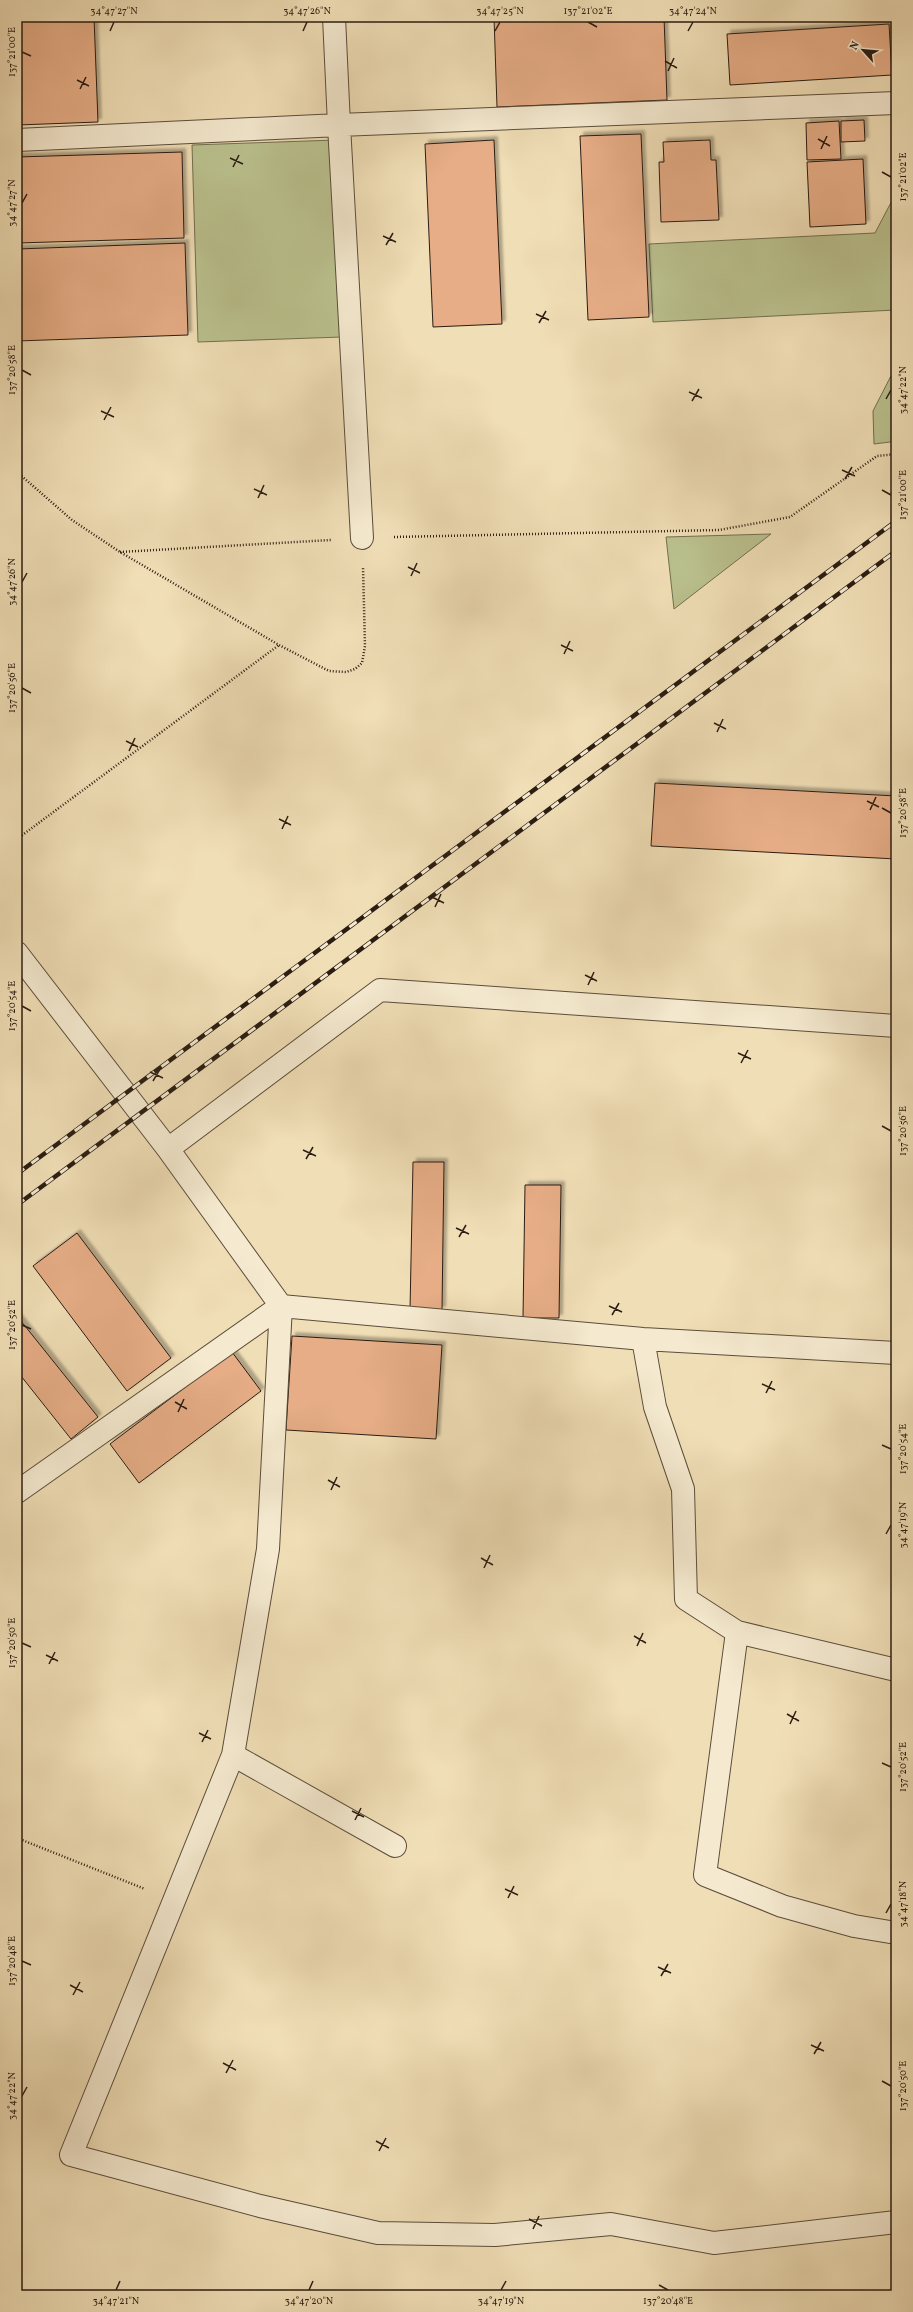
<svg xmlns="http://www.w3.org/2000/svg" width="913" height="2312" viewBox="0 0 913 2312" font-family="Vollkorn,serif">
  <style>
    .green { fill: #bac18e; stroke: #726f50 }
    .building { fill: #e6ad86; stroke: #2b1d12; filter: url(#shadow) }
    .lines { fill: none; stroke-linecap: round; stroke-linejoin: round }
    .minor-casing { stroke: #5c4d3b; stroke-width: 24 }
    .path { stroke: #2b1d12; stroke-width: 2.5; stroke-dasharray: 1 2; stroke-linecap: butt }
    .minor { stroke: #f5ead0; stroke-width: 22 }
    .rail-casing { stroke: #2b1d12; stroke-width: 4.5 }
    .rail { stroke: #f5ead0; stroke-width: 3; stroke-dasharray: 9; stroke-linecap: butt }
    .ticks { fill: none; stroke: #2b1d12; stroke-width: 1.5 }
    .neatline { fill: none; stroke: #2b1d12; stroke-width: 1.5 }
    .ticks-label { font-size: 10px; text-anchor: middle; fill: #2b1d12 }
  </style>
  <defs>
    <filter id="shadow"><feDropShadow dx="3.5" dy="-3.5" stdDeviation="1" flood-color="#0004"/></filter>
  </defs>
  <rect width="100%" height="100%" fill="#f0deb6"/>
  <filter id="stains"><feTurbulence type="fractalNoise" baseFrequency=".005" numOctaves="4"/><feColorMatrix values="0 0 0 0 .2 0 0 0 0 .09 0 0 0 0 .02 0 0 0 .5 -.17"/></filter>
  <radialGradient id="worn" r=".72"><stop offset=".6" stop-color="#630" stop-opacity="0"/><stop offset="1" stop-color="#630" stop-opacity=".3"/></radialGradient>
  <path class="green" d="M336 140 342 337 198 342 192 145Z
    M896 193V310L653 322 649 244 875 233Z
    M896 366V436L890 442 874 444 873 411Z
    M771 534 674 609 666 537Z"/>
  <path class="building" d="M17 17H94L98 122 17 125Z
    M494 17H664L667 100 497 107Z
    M889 24 892 75 730 85 727 34Z
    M864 120 865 141 841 142V121Z
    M839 121 841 159 807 160 806 123Z
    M641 134 649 317 588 320 580 136Z
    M494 140 502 324 433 327 425 144Z
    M710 140 711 160H716L719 220 661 222 659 162H664L663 142Z
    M182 152 184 238 17 243V157Z
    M863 159 866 224 810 227 807 162Z
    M185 243 188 335 17 341V249Z
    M655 783 896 796V859L651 846Z
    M413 1162H444L442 1310H410Z
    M525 1185H561L559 1318H523Z
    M77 1233 171 1358 127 1391 33 1266Z
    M17 1316 98 1417 71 1439 17 1371Z
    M292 1336 442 1345 436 1439 286 1430Z
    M232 1352 261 1391 139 1483 110 1444Z"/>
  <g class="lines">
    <defs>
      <path id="minor" d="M17 140 339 125 334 17
        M362 538 339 125 896 103
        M17 953 168 1149 281 1306 643 1339 896 1353
        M168 1149 380 990 896 1026
        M643 1339 655 1407 683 1489 686 1599 737 1632 896 1670
        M17 1492 281 1306 268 1549 233 1755 71 2155 260 2206 378 2233 495 2235 611 2224 714 2243 896 2222
        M737 1632 705 1875 782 1906 854 1926 896 1933
        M233 1755 395 1846"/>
    </defs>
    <use href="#minor" class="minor-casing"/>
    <path class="path" d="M17 472 72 520 120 552 279 645 329 671 346 672 355 669 362 663 365 646 363 567
      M394 537 719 530 790 517 877 456 896 454
      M120 552 331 540
      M17 839 279 645
      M17 1838 145 1889"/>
    <use href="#minor" class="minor"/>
    <defs>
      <path id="rail" d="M17 1174 896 521
        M17 1205 896 551"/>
    </defs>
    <use href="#rail" class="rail-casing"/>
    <use href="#rail" class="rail"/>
  </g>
  <path class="ticks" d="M588 22 597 27M110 31 114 22M303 31 307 22M495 31 500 22M688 31 693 22M22 52 31 56M665 61 677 68M668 71 674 58M77 80 89 86M80 89 86 77M818 139 830 146M821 149 827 136M230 158 243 164M233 167 239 155M882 172 891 177M22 203 27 194M383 236 396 242M386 245 393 233M536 314 549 320M539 323 546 311M22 370 31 375M689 392 702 398M886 399 891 390M692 401 699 389M101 411 114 417M104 420 111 407M842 470 855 476M845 479 852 467M254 489 267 495M882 490 891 495M258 498 264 485M408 567 420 573M411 576 417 563M22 582 27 573M561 645 573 651M564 654 570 641M22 688 31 693M714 723 726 729M717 732 723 719M126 741 138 747M129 751 135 738M867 801 879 807M882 808 891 813M870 810 876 797M279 819 291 825M282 829 288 816M432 897 444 903M435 907 441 894M585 975 597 981M588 985 594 972M22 1006 31 1011M738 1053 751 1059M741 1063 748 1050M150 1072 163 1078M153 1081 160 1069M882 1126 891 1131M303 1150 316 1156M306 1159 313 1147M456 1228 469 1234M459 1237 466 1225M609 1306 622 1312M612 1315 619 1303M22 1325 31 1329M762 1384 775 1390M766 1393 772 1381M175 1402 187 1409M178 1412 184 1399M882 1445 891 1449M328 1480 340 1487M331 1490 337 1477M886 1534 891 1525M481 1558 493 1565M484 1568 490 1555M634 1636 646 1643M22 1643 31 1647M637 1646 643 1633M46 1655 58 1661M49 1664 55 1652M787 1714 799 1721M790 1724 796 1711M199 1733 211 1739M202 1742 208 1730M882 1763 891 1767M352 1811 364 1817M355 1820 361 1808M505 1889 518 1895M508 1898 514 1886M886 1913 891 1904M22 1961 31 1965M658 1967 671 1973M661 1976 668 1964M70 1985 83 1992M73 1995 80 1982M811 2045 824 2051M814 2054 821 2042M223 2063 236 2070M226 2073 233 2060M882 2081 891 2086M22 2096 27 2087M376 2141 389 2148M379 2151 386 2138M529 2219 542 2226M533 2229 539 2216M659 2285 668 2290M116 2290 120 2281M309 2290 313 2281M501 2290 506 2281"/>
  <rect width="913" height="2312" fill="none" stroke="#f0deb6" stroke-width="44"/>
  <g transform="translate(863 50) rotate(297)" stroke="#f5ead0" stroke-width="3" paint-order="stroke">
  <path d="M0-3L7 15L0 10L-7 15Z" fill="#2b1d12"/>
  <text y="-6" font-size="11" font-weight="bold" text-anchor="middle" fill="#2b1d12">N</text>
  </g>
  <rect x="22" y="22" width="869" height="2268" class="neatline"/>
  <g class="ticks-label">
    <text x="114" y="14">34°47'27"N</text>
    <text x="307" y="14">34°47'26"N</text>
    <text x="500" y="14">34°47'25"N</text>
    <text x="588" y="14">137°21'02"E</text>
    <text x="693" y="14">34°47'24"N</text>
    <text transform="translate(11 52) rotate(-90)" y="4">137°21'00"E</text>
    <text transform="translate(902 177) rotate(-90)" y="4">137°21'02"E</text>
    <text transform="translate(11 203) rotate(-90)" y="4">34°47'27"N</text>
    <text transform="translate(11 370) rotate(-90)" y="4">137°20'58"E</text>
    <text transform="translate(902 390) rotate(-90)" y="4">34°47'22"N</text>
    <text transform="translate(902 495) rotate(-90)" y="4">137°21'00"E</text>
    <text transform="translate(11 582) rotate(-90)" y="4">34°47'26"N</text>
    <text transform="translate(11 688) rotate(-90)" y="4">137°20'56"E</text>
    <text transform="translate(902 813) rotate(-90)" y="4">137°20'58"E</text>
    <text transform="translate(11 1006) rotate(-90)" y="4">137°20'54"E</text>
    <text transform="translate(902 1131) rotate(-90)" y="4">137°20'56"E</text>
    <text transform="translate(11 1325) rotate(-90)" y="4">137°20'52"E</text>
    <text transform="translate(902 1449) rotate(-90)" y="4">137°20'54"E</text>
    <text transform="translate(902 1525) rotate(-90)" y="4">34°47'19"N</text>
    <text transform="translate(11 1643) rotate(-90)" y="4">137°20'50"E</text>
    <text transform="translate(902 1767) rotate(-90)" y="4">137°20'52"E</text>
    <text transform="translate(902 1904) rotate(-90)" y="4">34°47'18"N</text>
    <text transform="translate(11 1961) rotate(-90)" y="4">137°20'48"E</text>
    <text transform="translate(902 2086) rotate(-90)" y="4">137°20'50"E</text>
    <text transform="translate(11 2096) rotate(-90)" y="4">34°47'22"N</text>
    <text x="116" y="2304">34°47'21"N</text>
    <text x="309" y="2304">34°47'20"N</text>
    <text x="501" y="2304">34°47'19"N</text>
    <text x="668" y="2304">137°20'48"E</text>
  </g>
  <rect width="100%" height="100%" filter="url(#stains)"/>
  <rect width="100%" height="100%" fill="url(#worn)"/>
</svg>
